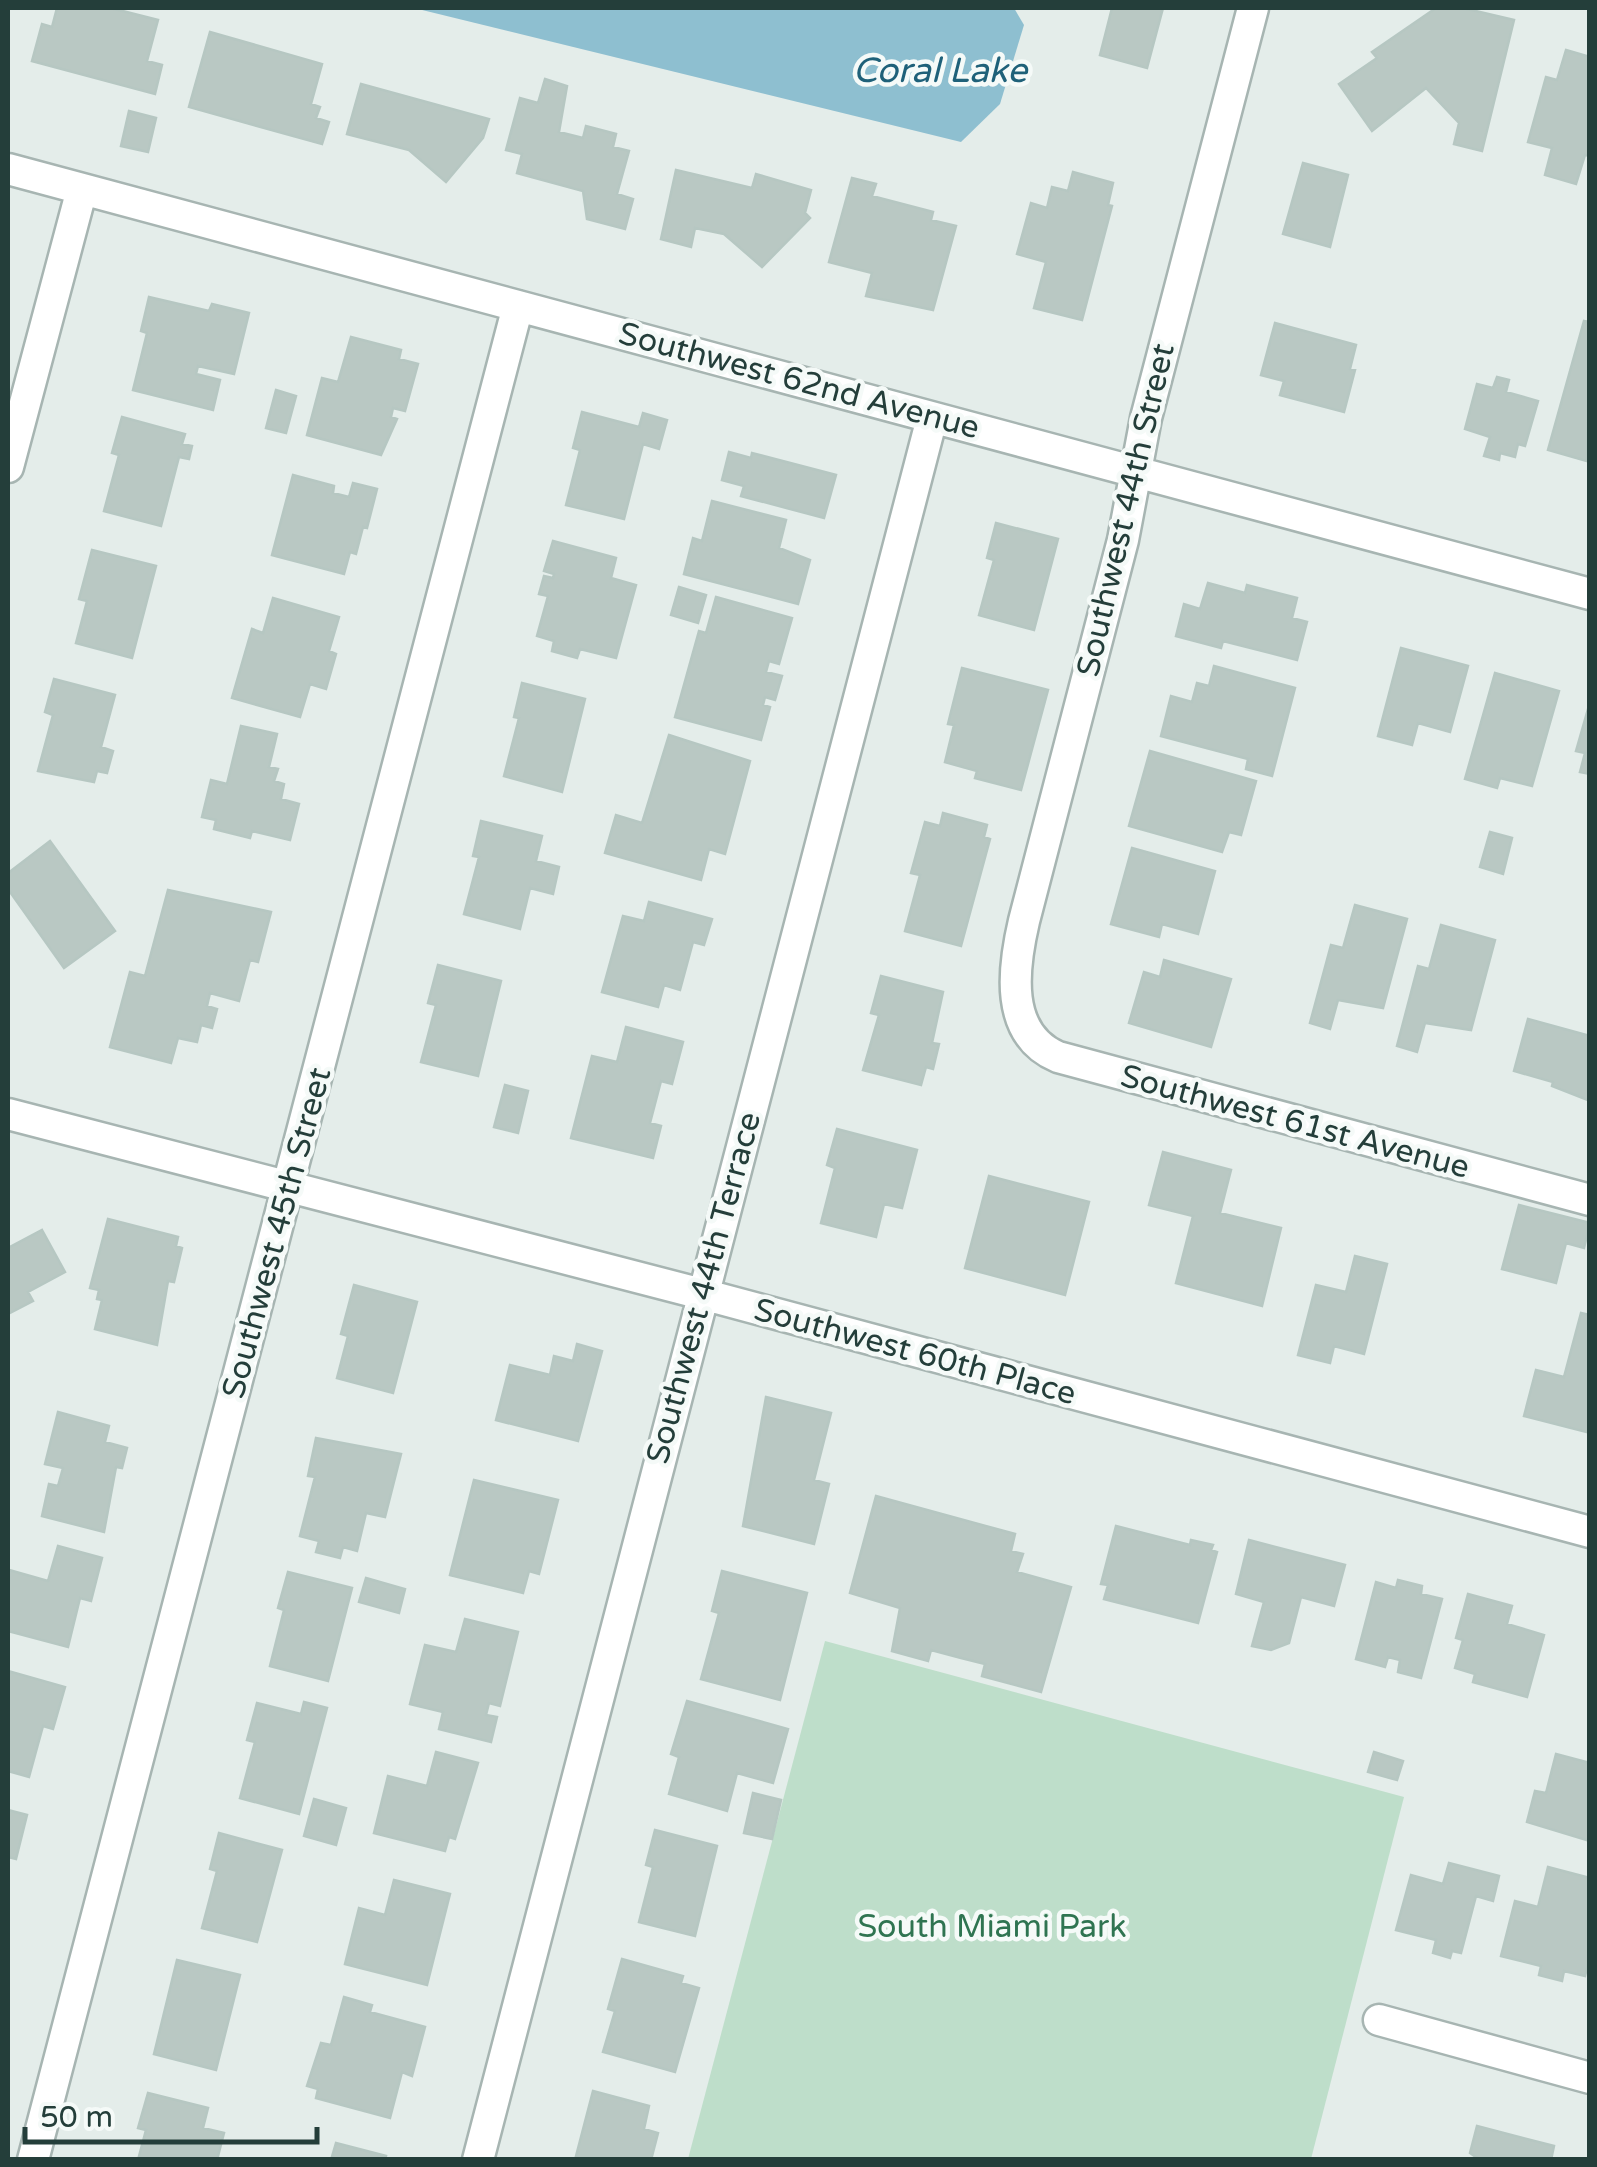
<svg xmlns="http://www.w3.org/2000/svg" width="1597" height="2167" viewBox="0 0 1597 2167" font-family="'Varela Round',sans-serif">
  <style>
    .green { fill: #bedeca }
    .water { fill: #8ebfd0 }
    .building { fill: #b9c8c3; stroke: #b6c7c2; stroke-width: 2.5 }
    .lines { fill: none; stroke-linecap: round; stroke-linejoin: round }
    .minor-casing { stroke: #a7b5b2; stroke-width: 35 }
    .minor { stroke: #fff; stroke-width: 30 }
    .labels { text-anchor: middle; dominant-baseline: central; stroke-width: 9; stroke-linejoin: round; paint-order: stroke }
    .street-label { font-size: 32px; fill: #243e3a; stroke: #f5faf8 }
    .park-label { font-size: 32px; fill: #2f7451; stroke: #f5faf8 }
    .water-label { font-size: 35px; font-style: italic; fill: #1f6179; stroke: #f5faf8 }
  </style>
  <rect width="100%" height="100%" fill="#e4edea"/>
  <path class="green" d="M825 1641 1404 1797 1311 2159H688Z"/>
  <path class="water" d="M414 8H1014L1024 25 1000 104 961 142Z"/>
  <path class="building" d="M57 8H111L158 20 147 61 162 65 155 94 32 61 42 24 52 27Z
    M1112 8H1163L1147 68 1100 55Z
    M1436 8H1463L1514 20 1482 151 1454 144 1459 123 1426 88 1372 131 1339 84 1377 58 1372 52Z
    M210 32 322 64 311 104 320 107 316 118 329 122 322 144 189 107Z
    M1566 50 1590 57V156L1585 155 1576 184 1545 175 1552 148 1528 142 1546 77 1557 80Z
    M545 79 567 86 559 132 583 138 586 126 616 134 613 147 629 151 617 194 633 199 625 229 587 219 583 191 517 173 522 154 506 150 520 98 538 103Z
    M361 84 489 119 483 138 446 182 409 150 347 134Z
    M129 111 156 118 148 152 121 146Z
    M1303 163 1348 175 1330 247 1283 234Z
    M676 170 752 188 756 174 811 190 805 213 810 218 762 267 724 234 695 228 691 247 661 239Z
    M1073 172 1113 183 1108 205 1112 206 1082 320 1034 308 1046 262 1017 254 1031 203 1047 208 1052 187 1068 191Z
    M852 178 876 184 872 196 933 212 931 220 956 226 933 310 866 296 872 273 829 262Z
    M149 297 209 311 212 304 249 313 234 374 198 366 196 374 220 380 213 410 133 390 147 333 141 331Z
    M1584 321 1590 322 1587 461 1548 450Z
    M1275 323 1356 345 1350 369 1355 370 1344 412 1280 395 1284 381 1261 375Z
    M351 337 401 350 399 359 418 364 405 411 393 408 391 417 397 419 381 455 307 435 322 378 338 382Z
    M1497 377 1509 380 1506 392 1538 401 1525 446 1518 444 1515 457 1500 453 1499 460 1484 456 1490 437 1465 429 1477 384 1493 388Z
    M276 390 296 396 286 433 266 428Z
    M582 412 639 427 643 413 667 420 659 449 643 444 624 519 566 505 580 450 573 448Z
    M122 417 185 434 182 444 192 446 189 459 179 457 161 526 104 511 119 455 112 453Z
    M729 452 751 458 752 453 836 475 824 518 741 496 744 486 722 480Z
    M293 475 334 486 333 493 349 497 353 483 377 489 367 528 363 527 356 554 350 552 344 574 272 555Z
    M712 501 786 520 779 548 810 560 798 604 684 574 693 538 702 541Z
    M996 523 1058 539 1034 630 979 615 994 560 987 558Z
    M553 541 616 558 611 578 636 585 616 658 580 649 577 658 552 651 554 641 537 636 548 596 539 594 544 576 553 578 554 574 544 571Z
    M92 550 156 566 132 658 76 643 87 601 79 599Z
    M1208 583 1245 593 1247 585 1297 598 1292 618 1307 622 1297 660 1223 641 1221 648 1176 636 1184 604 1200 609Z
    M679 587 706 595 698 623 671 615Z
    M716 597 792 618 779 664 769 661 766 672 782 676 775 700 765 697 763 705 770 707 761 740 675 717 699 631 706 633Z
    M273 598 339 617 329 651 336 654 326 689 310 684 300 717 232 698 252 629 263 633Z
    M1401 648 1468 666 1450 732 1418 723 1412 745 1378 736Z
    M1214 666 1295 688 1272 776 1246 769 1248 759 1161 736 1171 696 1192 702 1197 683 1209 686Z
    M962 668 1048 690 1021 790 975 778 977 771 945 762 954 725 948 724Z
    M1495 673 1559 691 1532 786 1500 778 1497 788 1465 779Z
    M54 679 115 695 101 747 113 751 107 773 97 771 94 782 38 771 53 715 45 712Z
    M522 683 585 699 562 792 504 776 519 718 514 717Z
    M1588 709 1590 710V774L1580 772 1585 753 1576 751Z
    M241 726 277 734 269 767 278 769 274 781 284 784 281 799 299 804 290 840 252 831 250 838 214 829 216 820 202 817 211 780 227 784Z
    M669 735 750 761 725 854 709 849 701 880 605 853 616 815 642 823Z
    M1150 751 1256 781 1241 835 1229 832 1222 852 1129 826Z
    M943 813 987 825 984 837 990 839 961 946 905 931 920 875 911 873 925 822 940 826Z
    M481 821 542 836 536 861 559 867 553 894 530 888 520 929 464 914 479 857 473 856Z
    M1490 832 1512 838 1503 874 1480 867Z
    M50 841 115 931 64 968 8 889V873Z
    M1132 848 1215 871 1198 934 1162 924 1159 937 1111 924Z
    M168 890 271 912 258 962 250 960 239 1001 210 993 207 1006 217 1009 212 1028 201 1025 197 1042 178 1038 171 1063 110 1047 130 972 145 976Z
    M649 902 712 919 704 945 693 942 680 990 664 985 658 1007 602 992 623 916 644 921Z
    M1355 905 1407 919 1383 1008 1338 1000 1330 1029 1310 1023 1331 945 1343 948Z
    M1441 925 1495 940 1471 1030 1425 1023 1417 1052 1397 1046 1418 966 1429 969Z
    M1164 960 1231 979 1211 1047 1129 1023 1144 972 1160 977Z
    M438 965 501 981 478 1076 421 1062 436 1005 428 1003Z
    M881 976 943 992 932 1043 939 1044 933 1069 926 1067 921 1085 863 1070 879 1015 871 1013Z
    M1528 1019 1590 1036V1101L1552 1086 1553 1082 1514 1071Z
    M626 1027 683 1042 672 1084 661 1081 650 1123 661 1126 653 1158 571 1138 592 1056 617 1062Z
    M505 1085 528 1091 518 1133 494 1127Z
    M837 1129 917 1150 902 1208 884 1204 876 1237 821 1223 835 1168 827 1165Z
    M1163 1152 1231 1170 1220 1213 1281 1228 1262 1306 1176 1283 1193 1216 1149 1205Z
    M989 1176 1089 1202 1065 1295 965 1268Z
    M1519 1205 1590 1223 1584 1248 1566 1243 1556 1283 1502 1269Z
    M108 1219 178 1237 176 1246 182 1248 174 1282 168 1281 157 1345 95 1329 102 1300 97 1299 99 1290 90 1288Z
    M42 1230 65 1272 28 1292 33 1301 8 1314V1248Z
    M1355 1256 1387 1264 1364 1354 1334 1346 1330 1363 1298 1355 1316 1285 1346 1292Z
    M354 1285 417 1302 393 1393 337 1378 348 1336 341 1334Z
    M1581 1313 1590 1315V1433L1524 1416 1536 1370 1564 1377Z
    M577 1344 602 1351 578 1441 496 1420 510 1365 550 1375 554 1356 573 1361Z
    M766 1397 831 1413 814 1480 829 1484 814 1544 743 1526Z
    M58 1412 109 1426 105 1442 127 1448 122 1468 116 1467 104 1532 42 1516 49 1484 58 1486 63 1468 45 1464Z
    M316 1438 401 1454 385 1517 366 1513 357 1551 343 1547 340 1558 316 1552 319 1541 300 1536 315 1477 308 1476Z
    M474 1480 558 1500 539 1574 529 1571 523 1593 450 1575Z
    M876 1496 1015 1534 1011 1551 1023 1554 1017 1572 1071 1587 1041 1692 982 1676 985 1664 961 1658 931 1650 928 1661 892 1651 900 1608 850 1593Z
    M1116 1526 1190 1545 1191 1540 1213 1545 1211 1550 1217 1552 1198 1623 1104 1599 1108 1585 1101 1584Z
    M1249 1540 1345 1565 1334 1606 1301 1597 1289 1643 1271 1650 1252 1646 1264 1602 1236 1594Z
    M58 1546 102 1558 91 1601 80 1598 68 1647 8 1631 9 1570 48 1581Z
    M722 1571 807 1593 780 1700 701 1679 719 1613 712 1611Z
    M288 1572 352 1588 328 1681 270 1666 284 1610 278 1608Z
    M366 1578 405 1589 399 1613 359 1602Z
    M1398 1580 1422 1586 1421 1594 1442 1599 1421 1678 1398 1672 1400 1660 1388 1657 1385 1667 1356 1659 1376 1582 1396 1588Z
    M1468 1594 1512 1606 1507 1624 1544 1635 1527 1697 1473 1682 1475 1674 1455 1668 1463 1640 1456 1638Z
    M465 1619 518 1632 500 1706 489 1703 486 1715 497 1717 491 1742 439 1729 443 1712 410 1704 425 1645 456 1652Z
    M8 1671 65 1687 53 1729 43 1726 29 1777 8 1771Z
    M687 1701 788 1729 773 1783 737 1773 727 1811 669 1794 679 1757 671 1754Z
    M304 1702 327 1708 299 1814 240 1798 255 1742 247 1740 257 1703 301 1714Z
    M436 1752 478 1763 455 1839 449 1837 445 1851 374 1833 388 1776 427 1786Z
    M1374 1752 1403 1761 1397 1780 1368 1772Z
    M1556 1754 1590 1763V1841L1527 1822 1535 1791 1546 1793Z
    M753 1793 781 1800 772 1839 744 1833Z
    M314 1799 346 1808 336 1845 304 1836Z
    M8 1810 27 1815 16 1859 8 1857Z
    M655 1830 717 1846 695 1936 639 1922 653 1867 646 1865Z
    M219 1833 282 1850 257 1942 202 1928 217 1871 210 1869Z
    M1449 1863 1499 1876 1493 1901 1476 1896 1461 1953 1452 1951 1450 1958 1433 1953 1436 1940 1396 1930 1411 1875 1443 1884Z
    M1548 1867 1590 1878V1956L1585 1976 1564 1971 1562 1981 1539 1975 1541 1966 1501 1956 1515 1901 1538 1907Z
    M394 1880 450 1894 427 1985 345 1964 359 1908 385 1915Z
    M622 1959 683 1976 681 1983 699 1988 675 2072 603 2052 615 2011 608 2009Z
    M177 1960 240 1975 216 2070 154 2054Z
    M344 1997 372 2005 370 2012 425 2027 412 2076 402 2072 390 2118 316 2098 318 2089 307 2086 321 2043 331 2045Z
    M593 2091 649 2106 644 2129 658 2133 651 2160H575Z
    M148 2093 208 2108 203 2128 224 2133 217 2160H138L146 2130 138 2128Z
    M1477 2126 1554 2146 1551 2160H1480L1470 2153Z
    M336 2143 386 2156 385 2160H331Z"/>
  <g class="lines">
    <defs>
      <path id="minor" d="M1253 8 1146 418 1123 540 1024 921C1013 968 1004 1034 1058 1057L1590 1200
        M8 169 1590 594
        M8 467 82 189
        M8 1114 702 1294 1590 1532
        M1379 2020 1590 2078
        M33 2160 518 306
        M478 2160 932 418"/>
    </defs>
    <use href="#minor" class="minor-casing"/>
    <use href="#minor" class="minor"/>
  </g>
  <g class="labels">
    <g class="street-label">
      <text transform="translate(799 381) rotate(15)">Southwest 62nd Avenue</text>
      <text transform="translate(1126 510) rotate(-77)">Southwest 44th Street</text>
      <text transform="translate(1295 1122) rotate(15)">Southwest 61st Avenue</text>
      <text transform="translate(277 1233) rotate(-75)">Southwest 45th Street</text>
      <text transform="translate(704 1288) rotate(-75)">Southwest 44th Terrace</text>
      <text transform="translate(915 1352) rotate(15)">Southwest 60th Place</text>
    </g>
    <g class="park-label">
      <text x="992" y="1927">South Miami Park</text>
    </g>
    <g class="water-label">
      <text x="940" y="71">Coral Lake</text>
    </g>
  </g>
  <rect width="1597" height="2167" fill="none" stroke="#243e3a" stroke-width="20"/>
  <path d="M25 2127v15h292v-15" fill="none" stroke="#243e3a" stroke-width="5"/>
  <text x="40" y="2127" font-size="30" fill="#243e3a" stroke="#f5faf8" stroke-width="8" paint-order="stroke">50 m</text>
</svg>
